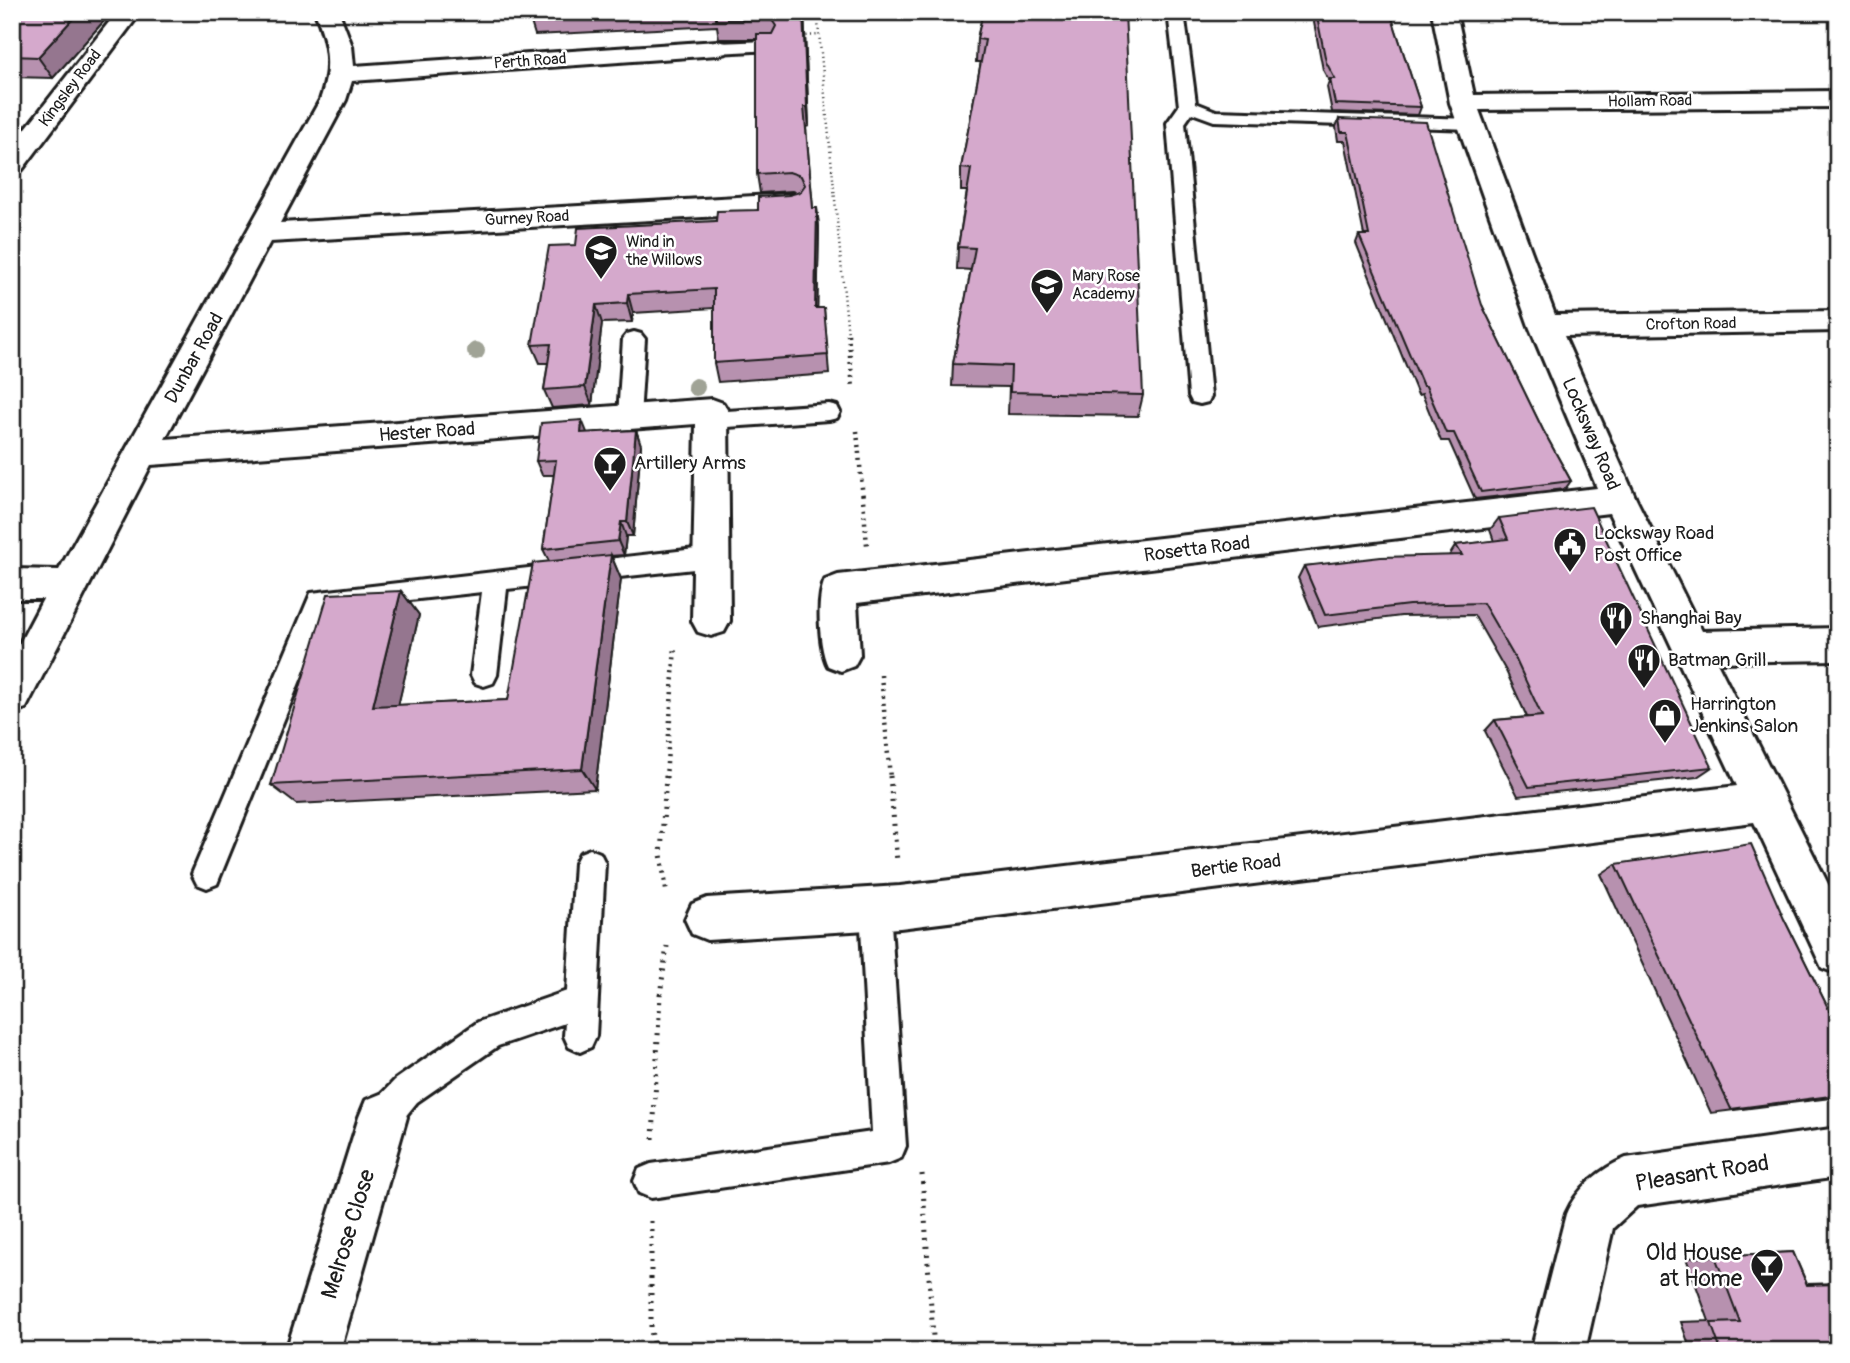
<svg xmlns="http://www.w3.org/2000/svg" width="1850" height="1363" viewBox="0 0 1850 1363" font-family="Pangolin,sans-serif">
  <style>
    .lines { fill: none; stroke-linecap: round; stroke-linejoin: round }
    .service-casing { stroke: #1c1c1c; stroke-width: 6 }
    .minor-casing { stroke: #1c1c1c; stroke-width: 6 }
    .path-far2 { stroke: #1c1c1c; stroke-width: 2.5; stroke-dasharray: 1 3.5; stroke-linecap: butt }
    .path-far1 { stroke: #1c1c1c; stroke-width: 4.5; stroke-dasharray: 2 5; stroke-linecap: butt }
    .path { stroke: #1c1c1c; stroke-width: 5; stroke-dasharray: 2 6; stroke-linecap: butt }
    .service { fill: #fff; fill-rule: evenodd }
    .minor { fill: #fff; fill-rule: evenodd }
    .tree { fill: #a0a396 }
    .wall { fill: #b791af; stroke: #1c1c1c; stroke-width: 2 }
    .shaded-wall { fill: #95768f; stroke: #1c1c1c; stroke-width: 2 }
    .building { fill: #d5a9cc; stroke: #1c1c1c; stroke-width: 2 }
    .labels { text-anchor: middle; dominant-baseline: central; stroke-width: 5; stroke-linejoin: round; paint-order: stroke }
    .far-street-label { font-size: 16px; fill: #1c1c1c; stroke: #fff }
    .far-poi-label { font-size: 16px; fill: #1c1c1c; stroke: #fff; text-anchor: start }
    .street-label { font-size: 19px; fill: #1c1c1c; stroke: #fff }
    .poi-label { font-size: 19px; fill: #1c1c1c; stroke: #fff; text-anchor: start }
    .near-street-label { font-size: 23px; fill: #1c1c1c; stroke: #fff }
    .near-poi-label { font-size: 23px; fill: #1c1c1c; stroke: #fff; text-anchor: end }
  </style>
  <rect width="100%" height="100%" fill="#fff"/>
  <filter id="ink" filterUnits="userSpaceOnUse"><feTurbulence type="fractalNoise" baseFrequency=".0143" numOctaves="2"/><feDisplacementMap in="SourceGraphic" scale="14" xChannelSelector="R" yChannelSelector="G"/><feConvolveMatrix kernelMatrix="1 2 1 2 8 2 1 2 1" color-interpolation-filters="sRGB"/></filter>
  <g filter="url(#ink)">
    <g class="lines">
      <defs>
        <path id="service" d="M1168 12H1184L1196 103 1216 111 1472 119 1481 124 1472 129 1214 121 1192 113 1185 123 1211 396 1208 402 1200 404 1192 402 1189 396 1167 123 1179 106Z
          M768 41 774 42 776 46 774 50 717 53 709 48 717 43Z
          M634 332 641 334 645 339 640 417 637 423 629 425 621 423 618 417 623 339 627 334Z
          M829 404 837 406 840 412 837 418 829 420 712 428 704 426 701 420 704 414 712 412Z
          M713 547 722 550 725 557 722 564 713 567 507 589 497 675 493 683 484 686 475 683 471 675 482 592 329 609 217 884 207 888 197 884 192 874 311 593Z
          M590 849 600 853 605 863 596 1036 591 1047 580 1052 569 1047 564 1036 565 1023 498 1046 417 1102 395 1129 383 1133 371 1129 367 1117 371 1105 395 1080 478 1022 567 991 575 863 580 853Z
          M875 895 886 899 890 909 906 1146 901 1158 889 1163 651 1198 639 1193 634 1181 639 1169 651 1164 872 1132 860 909 864 899Z"/>
        <path id="minor" d="M117 12H141L22 170 12 172V146Z
          M315 12H339L352 46 354 66 717 41 726 43 729 48 726 53 717 55 352 81 346 100 280 223 791 194 801 197 805 203 801 209 791 212 270 242 165 439 712 399 723 403 728 411 730 621 724 632 711 636 698 632 692 621 696 424 151 465 26 708 12 713V658L43 599H12V569L59 570 320 100C332 67 328 44 315 12Z
          M1432 12H1456L1474 95 1838 91V107L1479 110 1555 315 1838 311V331L1564 336 1636 499 1702 631 1838 628V660L1717 662 1838 904V974L1822 968 1754 822 900 928 707 940 692 934 685 919 692 904 707 898 900 886 1737 786 1609 513 857 603 860 655 854 666 841 671 828 666C819 648 816 598 825 580L838 575 1597 488 1529 326 1450 103Z
          M383 1093 400 1100 407 1117 340 1351H286L359 1117 366 1100Z
          M1838 1128V1177L1637 1206 1613 1228 1585 1351H1531L1566 1214C1577 1188 1600 1169 1626 1158Z"/>
      </defs>
      <use href="#service" class="service-casing"/>
      <use href="#minor" class="minor-casing"/>
      <path class="path-far2" d="M817 12 848 335
        M802 36 819 35"/>
      <path class="path-far1" d="M848 334 853 388
        M857 431 867 545
        M881 675 890 778
        M666 778 675 646"/>
      <path class="path" d="M666 776 661 854 667 895
        M890 776 897 862
        M653 1139 660 995 667 946
        M922 1174 934 1351
        M651 1221V1329L654 1351"/>
      <use href="#service" class="service"/>
      <use href="#minor" class="minor"/>
    </g>
    <g class="tree">
      <circle cx="476" cy="351" r="9"/>
      <circle cx="696" cy="387" r="9"/>
    </g>
    <path class="wall" d="M12 12H112L53 78 12 77Z
      M530 12H804L809 126 806 127 813 208H817L819 227 817 308H824L829 374 718 382 714 363V308L633 313 632 322 602 323 592 405 552 408 544 390 548 363H540L532 345 576 245 716 221 758 210 789 195 797 193 792 191 760 193 757 174V39H719L717 26 535 35 529 16Z
      M983 12 1143 395 1138 416 1008 414 1009 387 952 386 953 364 971 270 957 269 958 247 967 191H961V168L981 62H976L977 39Z
      M1312 12H1390L1421 107 1418 115 1332 112 1327 87 1329 81 1323 70Z
      M1339 119 1482 305 1543 430 1571 481 1565 489 1475 499 1449 441H1441L1422 394 1418 395 1356 243 1359 235H1364L1345 141H1338L1336 127Z
      M636 430 641 445 633 536H626L624 555 611 556 621 579 595 789 296 804 271 785 401 591 419 615 398 705 508 700 549 561 543 549 554 475H542L536 461 587 433Z
      M1499 518 1712 767 1697 777 1518 796 1485 731 1495 720 1527 717 1506 671 1474 615 1401 616 1318 627 1298 578 1304 566 1449 556 1456 545 1494 541 1490 530Z
      M1616 864 1784 919 1838 1028V1097L1711 1113 1601 874Z
      M1793 1252 1807 1284 1838 1283V1351H1691L1681 1322 1709 1321 1686 1258Z"/>
    <path class="shaded-wall" d="M79 12H112L53 78 38 57Z
      M803 12H804L809 126 807 107Z
      M817 208 819 227 817 327 815 308Z
      M628 294 633 313 632 322 627 303Z
      M596 305 602 323 592 405 585 387Z
      M582 420 588 435 581 433Z
      M636 430 641 445 633 536 627 522Z
      M621 522 626 536 624 555 618 541Z
      M611 555 621 579 595 789 582 769Z
      M401 591 419 615 393 728 373 706Z"/>
    <path class="building" d="M12 12H79L38 57 12 56Z
      M530 12H606L529 16Z
      M716 12H803L807 107H804L813 208H817L815 308H824L828 355 714 363V289L628 294 627 303 596 305 585 387 544 390 551 344 532 345 549 246 576 245 578 228 716 221 717 211 758 210V197L789 195 800 192 805 185 801 176 789 172 757 174V34H772L776 26 772 20H716Z
      M983 12H1125L1143 395 1010 392 1011 366 953 364 975 248 958 247 971 169 961 168 985 40 977 39Z
      M1316 12H1390L1421 107 1335 104 1330 79H1335L1326 62Z
      M1339 119 1426 122 1482 305 1543 430 1571 481 1481 492 1454 433H1446L1426 386H1423L1359 235H1369L1348 132H1341Z
      M582 420 581 433 636 430 627 522H621L618 541 543 549 556 460 536 461 541 423Z
      M1591 507 1712 767 1529 787 1495 720 1542 716 1516 660 1483 603 1409 605 1325 615 1304 566 1381 557 1462 555 1456 545 1508 539 1499 518Z
      M611 555 582 769 271 785 328 594 401 591 373 706 508 700 533 563Z
      M1751 844 1784 919 1838 1028V1095L1731 1109 1616 864Z
      M1793 1252 1807 1285 1838 1284V1351H1721L1711 1323 1740 1322 1715 1256Z"/>
  </g>
  <defs>
    <symbol id="school-pin" viewBox="-11 -11 22 30"><path d="M0 17L-7.5 6A9.5 9.5 0 1 1 7.5 6Z" fill="#1c1c1c" stroke="#fff"/><path d="M0-5L7-2L0 1L-7-2ZM-4 1L0 2.5L4 1V4Q0 6-4 4Z" fill="#fff"/></symbol>
    <symbol id="bar-pin" viewBox="-11 -11 22 30"><path d="M0 17L-7.5 6A9.5 9.5 0 1 1 7.5 6Z" fill="#1c1c1c" stroke="#fff"/><path d="M-6-5H6L.8 .8V4.5H3.5V6h-7V4.5H-.8V.8Z" fill="#fff"/></symbol>
    <symbol id="civic-pin" viewBox="-11 -11 22 30"><path d="M0 17L-7.5 6A9.5 9.5 0 1 1 7.5 6Z" fill="#1c1c1c" stroke="#fff"/><path d="M-.6-6.5H3V-4.5H.6V-3L4-1V1h2V6H-6V1h2V-1L-.6-3ZM-1.2 2.5V6h2.4V2.5Z" fill="#fff"/></symbol>
    <symbol id="restaurant-pin" viewBox="-11 -11 22 30"><path d="M0 17L-7.5 6A9.5 9.5 0 1 1 7.5 6Z" fill="#1c1c1c" stroke="#fff"/><path d="M-5-6h1v4h1v-4h1v4h1v-4h1v5L-1.5 .5V6h-2V.5L-5-1ZM5-6V6H3V1.5H1.5Q1.5-4 5-6Z" fill="#fff"/></symbol>
    <symbol id="shop-pin" viewBox="-11 -11 22 30"><path d="M0 17L-7.5 6A9.5 9.5 0 1 1 7.5 6Z" fill="#1c1c1c" stroke="#fff"/><path d="M-5-2.5h2.3a2.7 3.5 0 0 1 5.4 0H5L5.5 6h-11ZM-1.5-2.5h3a1.5 2.3 0 0 0-3 0Z" fill="#fff"/></symbol>
  </defs>
  <g fill-rule="evenodd">
    <use href="#school-pin" x="582" y="232" width="38" height="52"/>
    <use href="#school-pin" x="1028" y="266" width="38" height="52"/>
    <use href="#bar-pin" x="591" y="444" width="38" height="52"/>
    <use href="#civic-pin" x="1551" y="525" width="38" height="52"/>
    <use href="#restaurant-pin" x="1597" y="599" width="38" height="52"/>
    <use href="#restaurant-pin" x="1625" y="641" width="38" height="52"/>
    <use href="#shop-pin" x="1646" y="696" width="38" height="52"/>
    <use href="#bar-pin" x="1748" y="1246" width="38" height="52"/>
  </g>
  <g class="labels">
    <g class="far-street-label">
      <text transform="translate(530 61) rotate(-4)">Perth Road</text>
      <text transform="translate(70 88) rotate(-53)">Kingsley Road</text>
      <text transform="translate(1650 101) rotate(-1)">Hollam Road</text>
      <text transform="translate(527 218) rotate(-3)">Gurney Road</text>
      <text transform="translate(1691 324) rotate(-1)">Crofton Road</text>
    </g>
    <g class="far-poi-label">
      <text x="626" y="242">Wind in<tspan x="626" dy="18">the Willows</tspan></text>
      <text x="1072" y="276">Mary Rose<tspan x="1072" dy="18">Academy</tspan></text>
    </g>
    <g class="street-label">
      <text transform="translate(194 358) rotate(-61)">Dunbar Road</text>
      <text transform="translate(427 432) rotate(-4)">Hester Road</text>
      <text transform="translate(1591 434) rotate(67)">Locksway Road</text>
      <text transform="translate(1197 549) rotate(-7)">Rosetta Road</text>
      <text transform="translate(1236 866) rotate(-7)">Bertie Road</text>
    </g>
    <g class="poi-label">
      <text x="634" y="463">Artillery Arms</text>
      <text x="1594" y="533">Locksway Road<tspan x="1594" dy="22">Post Office</tspan></text>
      <text x="1640" y="618">Shanghai Bay</text>
      <text x="1668" y="660">Batman Grill</text>
      <text x="1690" y="704">Harrington<tspan x="1690" dy="22">Jenkins Salon</tspan></text>
    </g>
    <g class="near-street-label">
      <text transform="translate(1702 1173) rotate(-9)">Pleasant Road</text>
      <text transform="translate(348 1234) rotate(-73)">Melrose Close</text>
    </g>
    <g class="near-poi-label">
      <text x="1742" y="1252">Old House<tspan x="1742" dy="26">at Home</tspan></text>
    </g>
  </g>
  <rect width="1850" height="1363" fill="none" stroke="#fff" stroke-width="42"/>
  <rect x="21" y="21" width="1808" height="1321" fill="none" stroke="#1c1c1c" stroke-width="2.5" filter="url(#ink)"/>
</svg>
